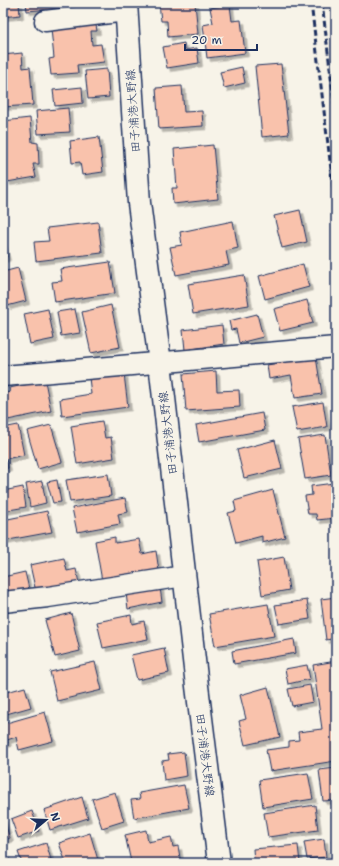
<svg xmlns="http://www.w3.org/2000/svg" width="339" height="866" viewBox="0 0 339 866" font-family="'Shantell Sans','Klee One',sans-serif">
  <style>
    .building { fill: #f9c2ac; stroke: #1b2f5e; filter: url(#shadow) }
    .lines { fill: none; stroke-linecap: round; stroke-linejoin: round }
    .street-casing { stroke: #1b2f5e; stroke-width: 23 }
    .secondary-casing { stroke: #1b2f5e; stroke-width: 25 }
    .street { stroke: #f7f3e8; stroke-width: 20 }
    .secondary { stroke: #f7f3e8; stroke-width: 22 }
    .rail { stroke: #1b2f5e; stroke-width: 3; stroke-dasharray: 6 3; stroke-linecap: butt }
    .labels { text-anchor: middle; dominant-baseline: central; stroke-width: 4; stroke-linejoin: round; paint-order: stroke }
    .street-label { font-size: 12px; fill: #1b2f5e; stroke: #f7f3e8 }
  </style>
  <defs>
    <filter id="shadow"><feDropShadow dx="3.5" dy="3.5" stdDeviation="0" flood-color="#0004"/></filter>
  </defs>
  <rect width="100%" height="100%" fill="#f7f3e8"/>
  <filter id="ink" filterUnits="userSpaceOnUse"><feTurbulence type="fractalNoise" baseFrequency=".025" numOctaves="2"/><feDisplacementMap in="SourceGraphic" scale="8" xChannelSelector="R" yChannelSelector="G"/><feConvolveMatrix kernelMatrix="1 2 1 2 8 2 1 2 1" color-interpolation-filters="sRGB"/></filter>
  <g filter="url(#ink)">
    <path class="building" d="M19 3 20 15 3 17V4Z
      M26 3H86L87 6 27 11Z
      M159 3H195L198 34 168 37 167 21H161Z
      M230 5 232 21 241 20 245 53 207 58 203 25 213 23 210 8Z
      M96 25 97 31H91L92 45 101 44 104 62 77 65 78 73 51 75 49 59 54 58 51 29Z
      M184 43 185 50 197 48 199 63 167 68 163 47Z
      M22 53 23 68 30 67 33 105 3 107V55Z
      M281 64 289 134 262 137 255 66Z
      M242 67 245 83 224 88 220 72Z
      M107 69 109 97 88 99 85 71Z
      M182 86 184 112 202 111 203 126 159 129 156 88Z
      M82 87 83 103 55 106 53 90Z
      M68 108 70 132 38 134 36 111Z
      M30 118 32 142 38 143 39 164H33L36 177 7 182 6 177H3V121Z
      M99 137 103 172 82 175 80 162 72 163 70 141Z
      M213 145 218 199 173 204 172 188H177L174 149Z
      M300 210 307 242 282 248 274 216Z
      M233 221 238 248 226 251 229 265 176 275 170 247 182 245 180 232Z
      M98 222 102 253 36 261 34 242 49 241 47 228Z
      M3 242 7 257 3 259Z
      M110 262 115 293 55 302 52 282 62 281 60 269Z
      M303 264 309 287 265 299 259 276Z
      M18 268 26 301 7 306 3 289V272Z
      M244 275 249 305 193 314 188 284Z
      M307 300 313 323 280 331 274 309Z
      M111 305 120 347 91 353 82 312Z
      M48 309 54 339 30 344 24 314Z
      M75 309 80 333 61 336 57 312Z
      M257 314 263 337 239 343 236 329 231 330 229 321Z
      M222 325 224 344 185 350 183 330Z
      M316 357 322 394 295 398 291 375 269 379 267 365Z
      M216 371 217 391 239 390 240 407 186 411 183 374Z
      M124 374 128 407 62 416 60 399 91 394 89 378Z
      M45 381 51 411 3 421V393L10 392 9 388Z
      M323 402 327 427 297 432 292 407Z
      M262 413 265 430 199 442 196 425Z
      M102 421 105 438 111 437 114 458 77 464 71 426Z
      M18 425 24 455 6 459 8 468 3 469V428Z
      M51 425 62 462 38 469 27 431Z
      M325 435 331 475 305 479 298 439Z
      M275 440 282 469 244 478 237 450Z
      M108 474 111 496 70 502 66 480Z
      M57 480 61 502 53 503 47 482Z
      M42 481 46 503 30 507 26 484Z
      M334 483 336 503V518L317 520 316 514H308L305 496 312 495 311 486Z
      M23 487 26 507 3 511V491Z
      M273 490 285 537 262 543V536L236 543 228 513 236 511 234 501Z
      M125 498 128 512 118 514 120 524 77 532 72 508Z
      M47 511 52 532 3 541V520Z
      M115 537V543L139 539 142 554 156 551 159 571 102 581 95 541Z
      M284 557 289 590 262 595 257 562Z
      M64 558 67 571 76 569 79 583 36 592 30 565Z
      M25 572 29 589 3 595V577Z
      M160 587 162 602 128 609 126 593Z
      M336 597V638L326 640 321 599Z
      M307 600 310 619 279 624 275 605Z
      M268 604 274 636 215 646 209 614Z
      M71 613 80 651 55 657 45 620Z
      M131 615 132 624 144 621 148 639 103 648 97 622Z
      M294 639 296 653 234 664 232 651Z
      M164 648 169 673 137 680 131 655Z
      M336 661V761L270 771 266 750 289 747V741L299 740 298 732 322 729 313 665Z
      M95 662 102 690 57 701 50 672Z
      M307 665 310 679 288 684 285 669Z
      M310 685 313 702 292 706 288 689Z
      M25 687 31 707 3 715V693Z
      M268 687 280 737 245 745 239 721 246 719 240 695Z
      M45 712 53 741 19 750 16 737 7 740 8 743 3 744V724Z
      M184 752 187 776 164 780 162 761 169 760 168 754Z
      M336 768V800L323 801 319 770Z
      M308 773 313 799 263 807 259 780Z
      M184 785 189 808 134 818 131 800 140 799 139 793Z
      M115 792 124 821 102 828 92 799Z
      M82 797 88 818 50 830 44 810Z
      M315 805 318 830 268 837 264 813Z
      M32 811 39 831 18 838 11 819Z
      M3 818 10 838 3 841Z
      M146 830 148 842 171 837 173 847 178 846 181 863H138L137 860 131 862 125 835Z
      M90 833 98 860 89 863H66L59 843Z
      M324 839 326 857 307 859 304 842Z
      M336 839V855H334L332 840Z
      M46 843 52 863H22L18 852Z
      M298 845 300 863H242V862L254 861 253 849Z
      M5 852 9 863H3V853Z"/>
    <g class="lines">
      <defs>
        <path id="street" d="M45 21 126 11
          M3 376 52 372 336 347
          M3 602 48 597 184 576"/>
        <path id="secondary" d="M126 3 139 203 160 363 197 686 219 863"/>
      </defs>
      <use href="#street" class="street-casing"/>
      <use href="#secondary" class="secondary-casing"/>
      <use href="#street" class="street"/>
      <use href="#secondary" class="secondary"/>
      <path class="rail" d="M311 3 336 211
        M322 3 336 117"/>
    </g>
  </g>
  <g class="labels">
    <g class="street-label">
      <text transform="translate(133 111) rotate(-94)">田子浦港大野線</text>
      <text transform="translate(168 433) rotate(-97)">田子浦港大野線</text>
      <text transform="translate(205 755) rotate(83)">田子浦港大野線</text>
    </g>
  </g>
  <rect width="339" height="866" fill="none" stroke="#f7f3e8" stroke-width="16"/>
  <rect x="8" y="8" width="323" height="850" fill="none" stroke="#1b2f5e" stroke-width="1.5" filter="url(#ink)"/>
  <g transform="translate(46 820) rotate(71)" stroke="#f7f3e8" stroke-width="3" paint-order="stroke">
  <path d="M0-3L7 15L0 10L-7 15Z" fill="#1b2f5e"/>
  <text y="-6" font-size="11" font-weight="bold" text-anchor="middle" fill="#1b2f5e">N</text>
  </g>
  <path d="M185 44v6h72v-6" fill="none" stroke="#1b2f5e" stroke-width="2"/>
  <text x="191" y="44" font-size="12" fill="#1b2f5e" stroke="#f7f3e8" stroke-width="3" paint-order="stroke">20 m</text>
</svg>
